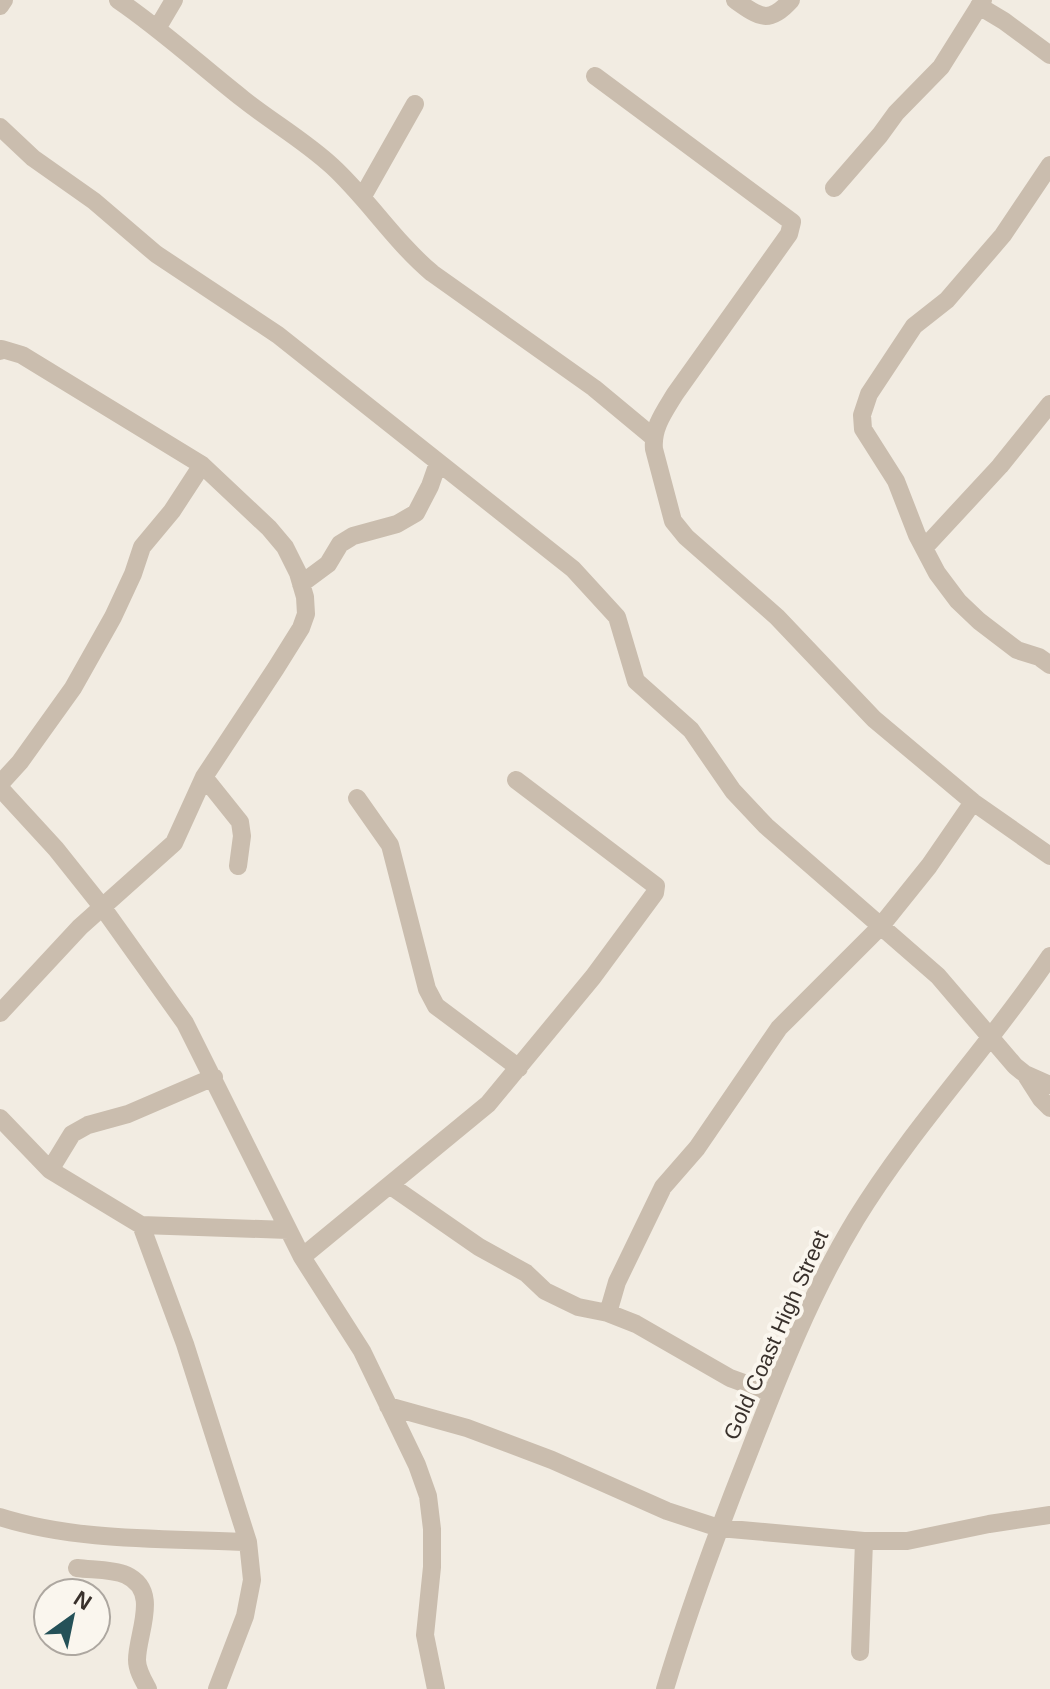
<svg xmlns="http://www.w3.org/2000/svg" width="1050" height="1689" viewBox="0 0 1050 1689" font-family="Helvetica,sans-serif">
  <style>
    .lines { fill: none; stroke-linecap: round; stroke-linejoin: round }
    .minor { stroke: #cabdae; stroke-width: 18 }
    .labels { text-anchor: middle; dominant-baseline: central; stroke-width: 8; stroke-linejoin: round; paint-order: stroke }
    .street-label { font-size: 22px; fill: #39312c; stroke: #faf6ee }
  </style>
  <rect width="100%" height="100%" fill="#f2ece2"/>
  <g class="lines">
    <path class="minor" d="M118 0C162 30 201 66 243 99 272 122 305 141 332 166 368 199 394 241 432 273L594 388 653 437
      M735 0C759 17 769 25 791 0
      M0 6 4 0
      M979 6 1004 21 1050 55
      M158 27 174 0
      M595 76 792 222 789 234 675 394C664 412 652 428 654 449L673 521 686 537 777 617 874 719 973 802 1050 856
      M0 127 33 158 94 201 156 254 278 335 573 569 617 617 636 681 691 730 733 791 766 826 938 976 1015 1066 1025 1074 1050 1085
      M1050 165 1003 235 947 300 914 326 869 394 862 415 863 429 896 481 917 535 937 573 958 601 979 621 1017 650 1039 657 1050 665
      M834 188 880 135 896 113 941 67 983 0
      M363 196 415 104
      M0 351 2 349 22 355 202 465 269 528 285 547 298 573 305 597 306 614 301 628 276 668 204 777 174 843 80 927 0 1013
      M925 547 1000 466 1050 404
      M301 584 328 564 340 544 353 536 397 524 416 513 430 486 438 463
      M204 777 240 822 242 836 238 866
      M0 784 20 762 73 688 113 617 133 574 142 547 172 511 202 465
      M0 788 56 849 103 908 185 1023 302 1257 362 1351 417 1465 428 1496 432 1529V1567L425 1635 436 1689
      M357 798 390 845 427 989 436 1006 519 1068
      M1025 1074 1041 1099 1050 1108
      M0 1118 50 1170 141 1225 288 1230
      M50 1170 72 1134 88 1125 128 1114 214 1077
      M391 1186 479 1247 526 1273 545 1291 578 1307 608 1313 636 1324 730 1378 771 1393
      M141 1225 185 1344 248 1542 252 1580 245 1616 217 1689
      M302 1257 488 1104 593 977 655 893 656 886 516 780
      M608 1313 617 1282 663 1187 697 1148 779 1028 880 927 929 866 973 802
      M388 1406 467 1428 552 1460 667 1511 719 1528 864 1541H907L989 1524 1050 1515
      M0 1517C79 1542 166 1538 248 1542
      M77 1568C92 1570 112 1569 126 1575 161 1591 137 1633 137 1660 137 1670 143 1680 148 1689
      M860 1652 864 1541
      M665 1689C689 1609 717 1533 748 1455 779 1375 811 1293 856 1219 913 1126 989 1047 1050 956"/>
  </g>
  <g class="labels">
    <g class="street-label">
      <text transform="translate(776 1335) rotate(-66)">Gold Coast High Street</text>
    </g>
  </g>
  <g transform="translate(72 1617) rotate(33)"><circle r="38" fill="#faf6ee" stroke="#ada7a0" stroke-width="2"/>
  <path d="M0-6L14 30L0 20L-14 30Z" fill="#245158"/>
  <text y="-12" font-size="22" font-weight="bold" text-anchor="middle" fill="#39312c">N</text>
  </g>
</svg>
